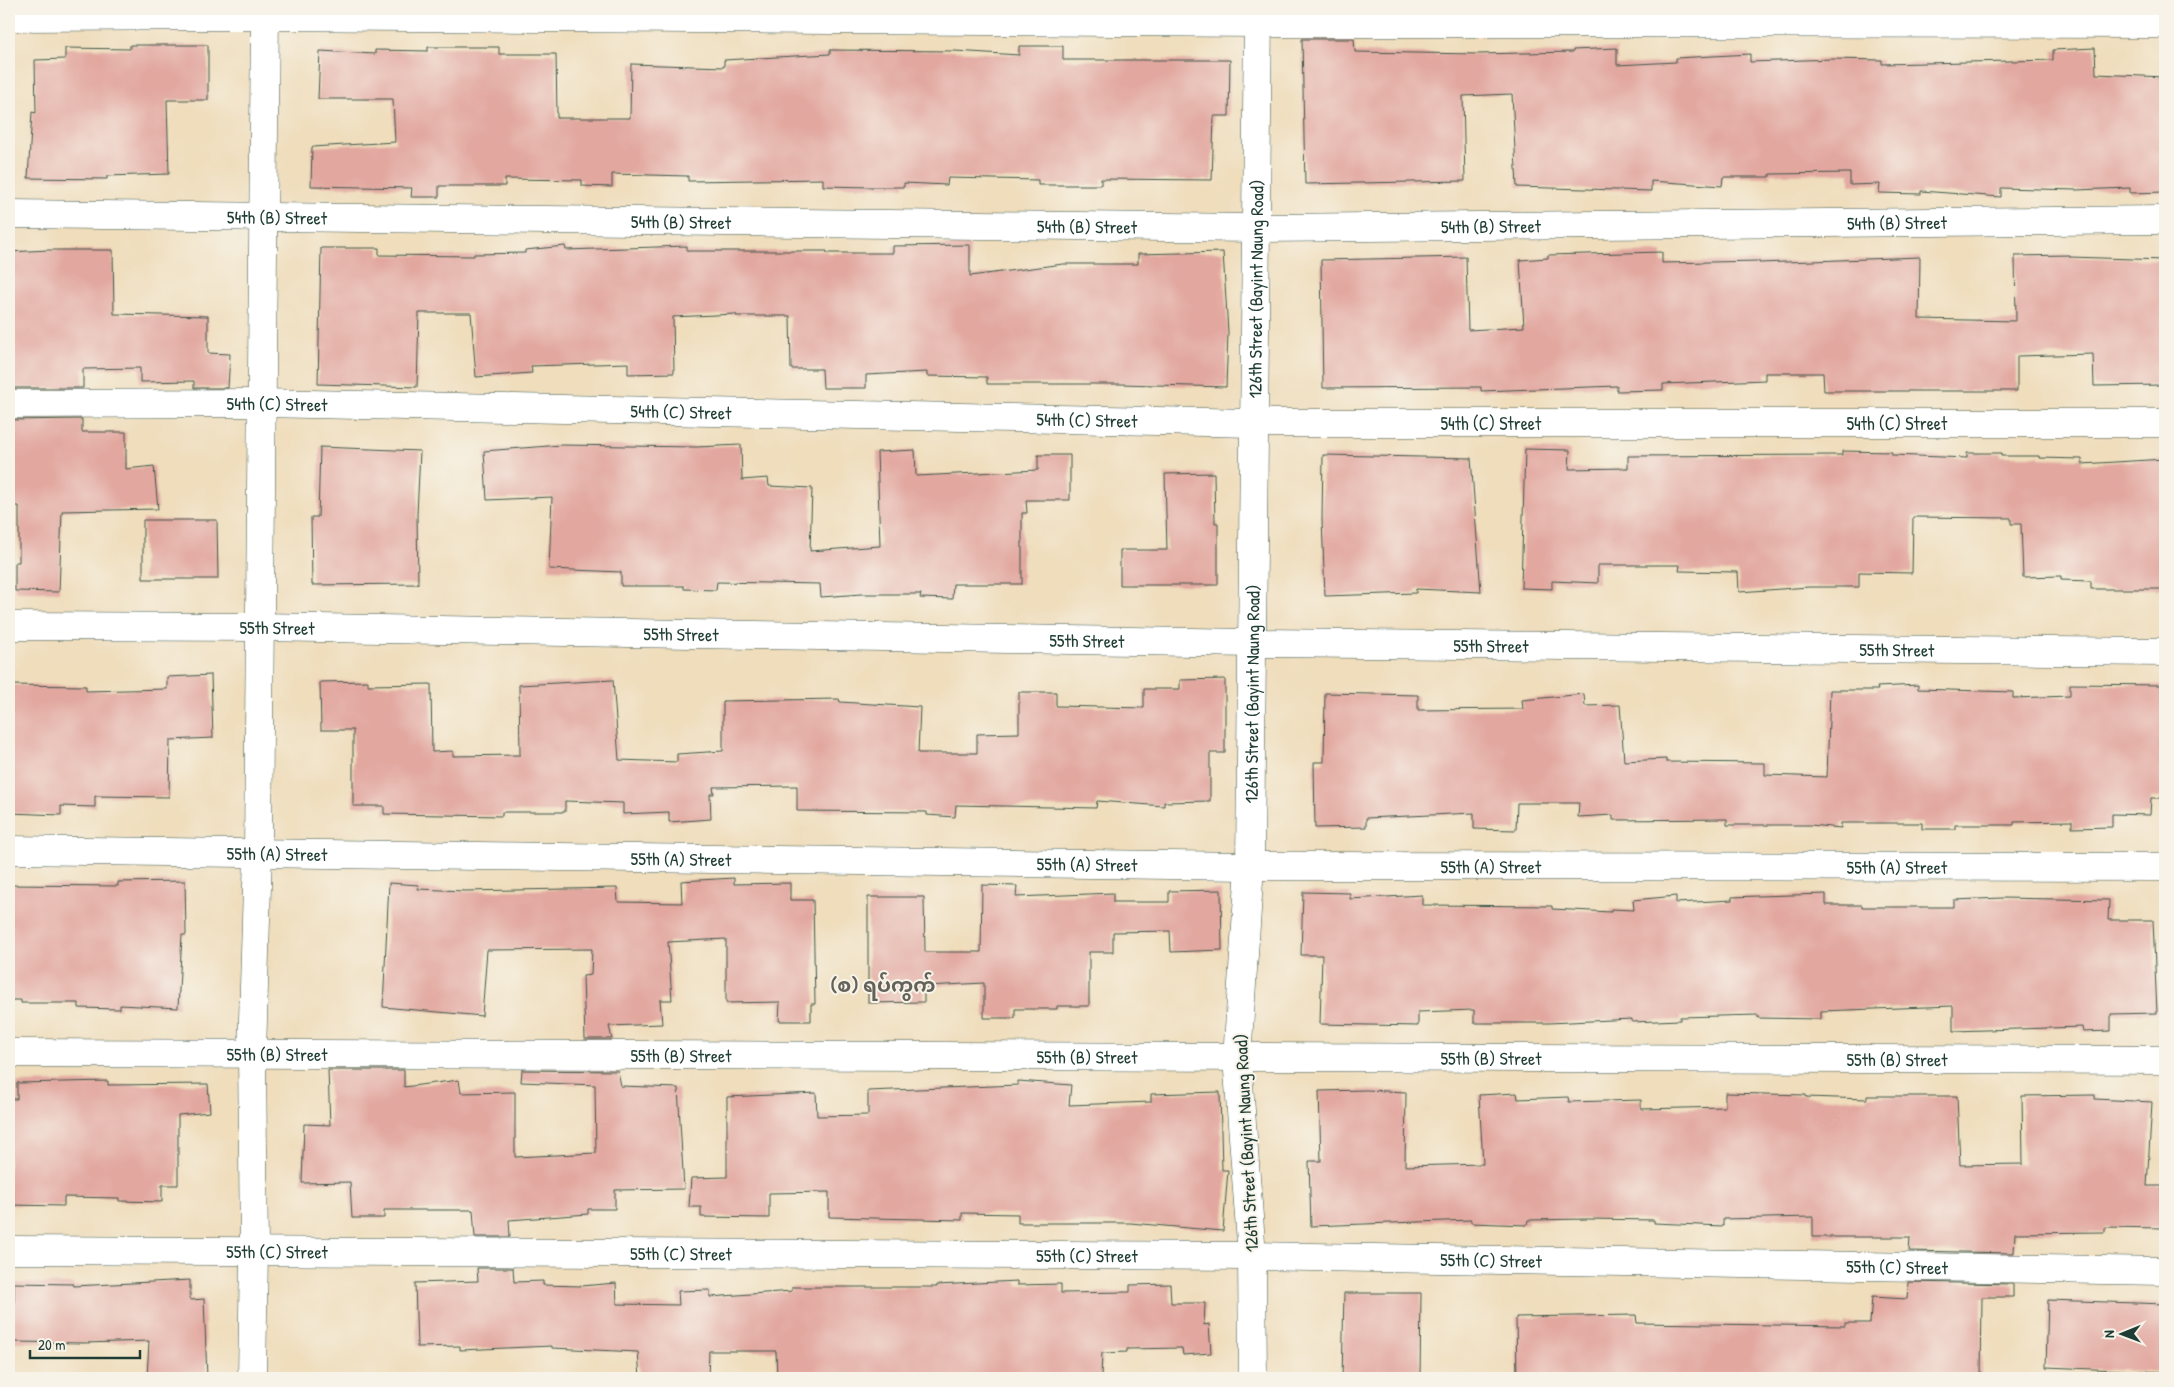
<svg xmlns="http://www.w3.org/2000/svg" width="2174" height="1387" viewBox="0 0 2174 1387" font-family="'Patrick Hand','Noto Sans Myanmar',sans-serif">
  <style>
    .building { fill: #e2a8a0 }
    .lines { fill: none; stroke-linecap: round; stroke-linejoin: round }
    .street-casing { stroke: #3e5548; stroke-width: 29 }
    .secondary-casing { stroke: #3e5548; stroke-width: 29 }
    .street { stroke: #fff; stroke-width: 28 }
    .secondary { stroke: #fff; stroke-width: 28 }
    .labels { text-anchor: middle; dominant-baseline: central; stroke-width: 4; stroke-linejoin: round; paint-order: stroke }
    .street-label { font-size: 18px; fill: #1f3d34; stroke: #f7f3e8 }
    .quarter-label { font-size: 20px; font-weight: bold; fill: #63625a; stroke: #f7f3e8 }
  </style>
  <rect width="100%" height="100%" fill="#f7f3e8"/>
  <filter id="ink" filterUnits="userSpaceOnUse"><feTurbulence type="fractalNoise" baseFrequency=".02" numOctaves="2"/><feDisplacementMap in="SourceGraphic" scale="10" xChannelSelector="R" yChannelSelector="G"/><feConvolveMatrix kernelMatrix="1 2 1 2 8 2 1 2 1" color-interpolation-filters="sRGB"/></filter>
  <filter id="wash" filterUnits="userSpaceOnUse"><feTurbulence type="fractalNoise" baseFrequency=".0096" numOctaves="4" result="noise"/><feDisplacementMap in="SourceGraphic" scale="20" xChannelSelector="R" yChannelSelector="G"/><feGaussianBlur stdDeviation="1.12" result="paint"/><feColorMatrix in="noise" values="0 0 0 0 0 0 0 0 0 0 0 0 0 0 0 0 0 1.4 0 .05"/><feComposite in="paint" operator="in"/></filter>
  <g filter="url(#wash)">
    <rect width="100%" height="100%" fill="#efddbc"/>
    <g id="blocks">
      <path class="building" d="M1302 39H1354L1355 52 1477 54 1573 52V50L1617 48V65L1676 62V58L1750 54V62L1832 59 1882 60V64L2053 60V50L2095 48 2096 74 2165 77V192L2130 193V188L2076 190 2001 188V197L1921 191V194L1879 193 1880 184 1850 185V173L1770 174V177H1723L1722 186 1651 181V191L1517 187 1512 94 1463 96 1465 181 1305 184Z
        M130 45H208V100H167L169 174 107 176V179L28 178 32 112 36 113 35 60 65 59V48L130 49Z
        M1019 46H1063V60H1230L1229 116H1214L1212 180 1101 179V185H1038V180L948 178 947 185 904 183V187H871L823 186V179L688 181V176L612 174V187L582 186V180L505 179V186H439V197H411L412 188 311 186 312 147 395 142 393 99H318L320 51 375 54V50L428 51V47H499V54H556L557 118H630L631 64 724 67V60L830 54V50L955 51 1019 55Z
        M970 245V276L1063 264H1138V254L1223 252 1228 332 1226 387 1121 384H987V377L927 376V372L866 375V388H823L822 369H791L790 316H736V314L673 317 674 373 628 374V363L531 366 532 373 476 377 471 313H419L417 387 318 384 321 248H379V255L474 256V254L525 253V250L565 246 566 250 687 246V251H827V253H893V246Z
        M49 250H113L114 314 208 316V353L230 354 228 388H194V381L140 382V368L83 369V388H9V252Z
        M1662 252V263L1759 261V263L1920 257 1919 319 2016 321 2015 256 2070 255V257L2165 260V385L2094 386 2093 354 2017 356V391H1824L1823 373H1765V380L1663 384V390L1617 391V386L1481 391V387L1323 388 1321 260 1466 257 1468 330 1524 327 1520 260 1548 258V255Z
        M82 419V432H126V469L154 466 158 509 62 511 59 592 15 591V562H19V506H9V420Z
        M561 445 696 447 741 445 742 480 768 478 769 486 812 488 810 551 880 546 877 452 915 450 916 476 1038 470V455H1070V500H1026L1027 513H1022V584H953L952 599 920 598 921 594H861L821 597 820 584 717 582 716 590 684 589V586H621V572L549 569 552 497 487 500 484 451Z
        M320 447 420 451 417 515 418 584 312 585 311 517H318Z
        M1525 449 1570 450 1569 469 1628 468V456L1842 455V451L1892 452V455L1967 458V453H2001V456H2039V458L2082 459V464L2165 459V589H2091V581L2061 580V576L2023 577 2021 524H2011V518L1913 517 1912 573 1859 572V587H1809L1739 592 1738 572 1679 571 1680 565H1598V583L1552 581V589L1521 588Z
        M1323 455 1471 458 1481 592 1416 589V593L1325 596 1322 520Z
        M1214 473 1215 523H1218V585H1120V550H1167L1165 474Z
        M143 520H217L218 579H143Z
        M211 675 213 738 170 740 169 797 95 796V807L61 806V815L9 813V685L86 686V691L167 689V677Z
        M1225 679V753H1210V801L1164 802V806L1097 801 1096 808 956 805 955 817 927 815V812L797 811V786L713 787 714 794H710L711 819 669 822V812L623 814V803L565 801V812H502V816L384 814V806H353V730H321L320 682 368 681V685L431 684 432 752 453 751V756L520 755 519 685 613 680 619 760 677 762V754L723 751V701L839 699 840 702 920 707 918 753H977V734L1019 733V692H1056V706L1144 708V689H1180V680Z
        M2070 684 2165 685V798H2151L2150 815 2112 814V827L2072 828V821L2014 822V825H1955V829H1922V823H1841V828L1810 825H1727V819L1613 820V815L1578 817 1579 803H1517L1516 830 1474 829V813L1366 818V827L1315 828 1314 762H1324L1325 693 1418 695V710L1523 709 1522 700 1584 694 1585 706 1620 705 1624 761 1666 759V762L1765 763V775L1827 777 1830 690H1878L1877 687 1918 685V689L2013 692V698L2070 696Z
        M734 878V884L790 883V900H813L815 1004H811V1021H779L780 1002 726 1003V939L668 942 672 1000H660L662 1024 609 1026 612 1039H585L583 976 591 975 592 949 487 950 482 1016 383 1007 389 883 419 885 418 889 465 891 617 888 618 902 682 903 681 881Z
        M185 881 186 935H182L178 1008 120 1005V1009L79 1008V1003H21V1000H9V885L118 886V882Z
        M982 885 1017 886 1016 897 1113 893V902H1169V891L1221 890 1222 950 1171 952 1170 931 1113 932V952H1089V1006H1057V1009H1015V1018H984V983L927 986V991L924 990V1002L868 1003V897H924L925 952H981Z
        M1303 892 1350 893V899L1422 895V905L1552 906V909L1611 912V909L1634 910 1633 900 1676 896V903L1732 900V897L1758 896 1826 894V905H1862V907H1954V900L2002 898 2109 900 2108 920H2153L2157 1013 2111 1014V1031L2083 1032 2082 1027 1953 1031V1006L1821 1011V1019L1758 1018V1015L1680 1017V1020L1632 1022V1019L1549 1023H1474V1010L1418 1012V1026L1320 1024 1322 955H1301Z
        M328 1070H404V1087L459 1080 461 1093 515 1092V1157L596 1153 595 1085 521 1082 522 1070 618 1071 621 1086 678 1088 684 1189 615 1190V1209H588V1214L509 1220 510 1237H475L473 1210H384V1218H352L350 1182 302 1183 304 1124 330 1125Z
        M108 1081V1085L208 1084 210 1112 178 1115V1185H162V1202L119 1201V1198L64 1197V1206L9 1205V1099H17V1083Z
        M1018 1081 1071 1085 1069 1105 1151 1102V1094L1220 1092 1222 1170H1228L1223 1231 1130 1223H1018V1214L962 1213V1220L829 1217V1192L769 1193V1218L701 1217V1207H689L691 1178 727 1177V1097L816 1093 817 1116 868 1115V1091L1018 1085Z
        M1367 1090 1406 1092 1405 1166 1483 1164 1479 1095 1517 1093 1518 1099 1568 1097 1569 1102 1641 1100V1109L1725 1107V1093L1806 1095V1097L1867 1099V1096H1957L1960 1165 2023 1164 2022 1096 2095 1095V1099L2152 1102 2147 1186H2162V1228L2105 1227V1232L2015 1233 2014 1253 1909 1251 1910 1237H1813V1217L1723 1219V1226L1654 1223V1220L1588 1219 1528 1220 1527 1225 1471 1223V1220L1311 1226 1309 1161H1321L1319 1091Z
        M477 1268H513L514 1282 543 1281V1285L581 1286 616 1283 617 1304 679 1305 678 1291 710 1290V1297L792 1291V1287H937V1285L1017 1281V1285L1061 1284V1293L1130 1292V1285L1170 1284 1171 1303H1205L1204 1325 1209 1324 1211 1353 1183 1355 1182 1348 1127 1349V1352L1102 1353 1101 1378H777L776 1351H709L708 1378H640L638 1352 552 1348V1346L460 1350V1346L417 1347 415 1283 478 1281Z
        M190 1280V1300L204 1299 207 1378H147L149 1341 84 1343 14 1342V1283L73 1284 74 1286Z
        M1908 1282 2013 1284V1297H1982L1981 1378H1517L1516 1317 1636 1315 1637 1323 1845 1326V1323H1870L1872 1297 1907 1299Z
        M1344 1293H1421L1420 1378H1342Z
        M2048 1300 2165 1304V1372L2046 1367Z"/>
    </g>
  </g>
  <g filter="url(#ink)">
    <use href="#blocks" fill-opacity="0" stroke="#3e5548" stroke-width="1"/>
    <g class="lines">
      <defs>
        <g id="street">
          <path d="M9 17 265 16 1258 23 2165 24"/>
          <path id="s1" d="M9 214 1255 228 2165 220"/>
          <path id="s2" d="M9 404 261 403 1254 423H2165"/>
          <path id="s3" d="M9 626 259 627 1252 643 2165 652"/>
          <path id="s4" d="M9 850 1250 866 2165 867"/>
          <path id="s5" d="M9 1053 2165 1060"/>
          <path id="s6" d="M9 1250 1252 1256 2165 1271"/>
          <path d="M252 1378 254 1252 252 1053 258 853 265 9"/>
        </g>
        <g id="secondary">
          <path id="s7" d="M1253 1378 1252 1256 1237 1058 1250 866 1258 9"/>
        </g>
      </defs>
      <use href="#street" class="street-casing"/>
      <use href="#secondary" class="secondary-casing"/>
      <use href="#street" class="street"/>
      <use href="#secondary" class="secondary"/>
    </g>
  </g>
  <g class="labels">
    <g class="street-label">
      <text stroke="none"><textPath href="#s1" startOffset="268">54th (B) Street</textPath></text>
      <text stroke="none"><textPath href="#s1" startOffset="672">54th (B) Street</textPath></text>
      <text stroke="none"><textPath href="#s1" startOffset="1888">54th (B) Street</textPath></text>
      <text stroke="none"><textPath href="#s1" startOffset="1078">54th (B) Street</textPath></text>
      <text stroke="none"><textPath href="#s1" startOffset="1482">54th (B) Street</textPath></text>
      <text stroke="none"><textPath href="#s7" startOffset="1090">126th Street (Bayint Naung Road)</textPath></text>
      <text stroke="none"><textPath href="#s2" startOffset="268">54th (C) Street</textPath></text>
      <text stroke="none"><textPath href="#s2" startOffset="672">54th (C) Street</textPath></text>
      <text stroke="none"><textPath href="#s2" startOffset="1078">54th (C) Street</textPath></text>
      <text stroke="none"><textPath href="#s2" startOffset="1482">54th (C) Street</textPath></text>
      <text stroke="none"><textPath href="#s2" startOffset="1888">54th (C) Street</textPath></text>
      <text stroke="none"><textPath href="#s3" startOffset="268">55th Street</textPath></text>
      <text stroke="none"><textPath href="#s3" startOffset="672">55th Street</textPath></text>
      <text stroke="none"><textPath href="#s3" startOffset="1078">55th Street</textPath></text>
      <text stroke="none"><textPath href="#s3" startOffset="1482">55th Street</textPath></text>
      <text stroke="none"><textPath href="#s3" startOffset="1888">55th Street</textPath></text>
      <text stroke="none"><textPath href="#s7" startOffset="685">126th Street (Bayint Naung Road)</textPath></text>
      <text stroke="none"><textPath href="#s4" startOffset="268">55th (A) Street</textPath></text>
      <text stroke="none"><textPath href="#s4" startOffset="672">55th (A) Street</textPath></text>
      <text stroke="none"><textPath href="#s4" startOffset="1078">55th (A) Street</textPath></text>
      <text stroke="none"><textPath href="#s4" startOffset="1482">55th (A) Street</textPath></text>
      <text stroke="none"><textPath href="#s4" startOffset="1888">55th (A) Street</textPath></text>
      <text stroke="none"><textPath href="#s5" startOffset="268">55th (B) Street</textPath></text>
      <text stroke="none"><textPath href="#s5" startOffset="672">55th (B) Street</textPath></text>
      <text stroke="none"><textPath href="#s5" startOffset="1078">55th (B) Street</textPath></text>
      <text stroke="none"><textPath href="#s5" startOffset="1482">55th (B) Street</textPath></text>
      <text stroke="none"><textPath href="#s5" startOffset="1888">55th (B) Street</textPath></text>
      <text transform="translate(1246 1143) rotate(-93)">126th Street (Bayint Naung Road)</text>
      <text stroke="none"><textPath href="#s6" startOffset="268">55th (C) Street</textPath></text>
      <text stroke="none"><textPath href="#s6" startOffset="672">55th (C) Street</textPath></text>
      <text stroke="none"><textPath href="#s6" startOffset="1078">55th (C) Street</textPath></text>
      <text stroke="none"><textPath href="#s6" startOffset="1482">55th (C) Street</textPath></text>
      <text stroke="none"><textPath href="#s6" startOffset="1888">55th (C) Street</textPath></text>
    </g>
    <g class="quarter-label">
      <text x="883" y="984">(စ) ရပ်ကွက်</text>
    </g>
  </g>
  <rect width="2174" height="1387" fill="none" stroke="#f7f3e8" stroke-width="30"/>
  <g transform="translate(2122 1334) rotate(269)" stroke="#f7f3e8" stroke-width="4" paint-order="stroke">
  <path d="M0-4L9 19L0 12L-9 19Z" fill="#1f3d34"/>
  <text y="-8" font-size="14" font-weight="bold" text-anchor="middle" fill="#1f3d34">N</text>
  </g>
  <path d="M30 1350v8h110v-8" fill="none" stroke="#1f3d34" stroke-width="2.5"/>
  <text x="38" y="1350" font-size="15" fill="#1f3d34" stroke="#f7f3e8" stroke-width="4" paint-order="stroke">20 m</text>
</svg>
